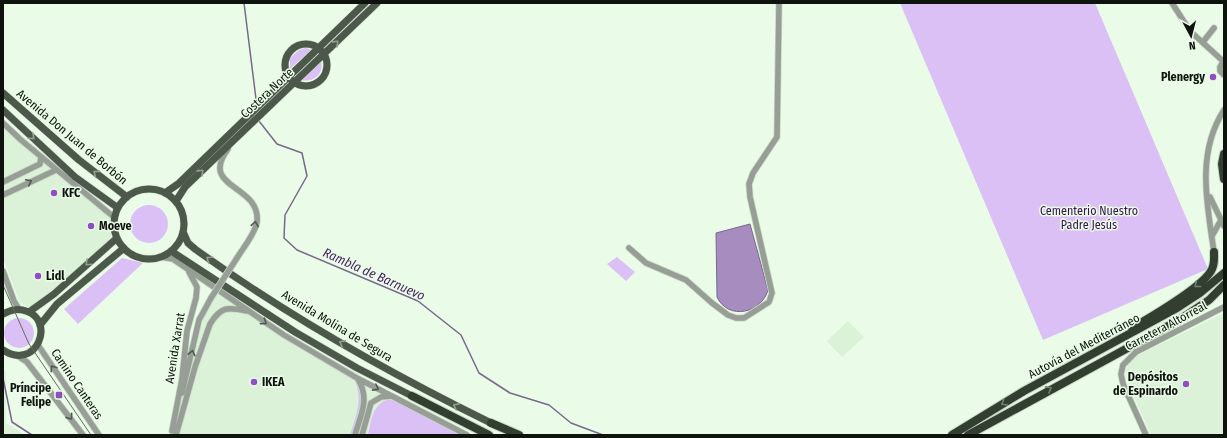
<svg xmlns="http://www.w3.org/2000/svg" width="1227" height="438" viewBox="0 0 1227 438" font-family="'Fira Sans Condensed',sans-serif">
  <style>
    .built { fill: #dbf1d8 }
    .green { fill: #dbc0f5 }
    .water { fill: #a78cbf; stroke: #79688a }
    .lines { fill: none; stroke-linecap: round; stroke-linejoin: round }
    .stream { stroke: #79688a; stroke-width: 1.5 }
    .minor-casing { stroke: #c7d7c5; stroke-width: 7 }
    .major-casing { stroke: #c7d7c5; stroke-width: 8 }
    .highway-casing { stroke: #c7d7c5; stroke-width: 10 }
    .minor { stroke: #979e96; stroke-width: 5.5 }
    .major { stroke: #4b584a; stroke-width: 7 }
    .highway { stroke: #323f30; stroke-width: 8 }
    .tram { stroke: #616c60; stroke-width: 1 }
    .minor-bridge-casing { stroke: #c7d7c5; stroke-width: 7; stroke-linecap: butt }
    .minor-bridge { stroke: #979e96; stroke-width: 5.5 }
    .oneway { stroke: #93a291 }
    .oneway2 { stroke: #525952 }
    .oneway3 { stroke: #728170 }
    .poi-dot { fill: #914ec2; stroke: #eafce8; stroke-width: 1.5 }
    .labels { text-anchor: middle; dominant-baseline: central; stroke-width: 3; stroke-linejoin: round; paint-order: stroke }
    .poi-label { font-size: 12px; font-weight: bold; fill: #0e140d; stroke: #eafce8; text-anchor: start }
    .street-label { font-size: 12px; fill: #0e140d; stroke: #eafce8 }
    .park-label { font-size: 12px; fill: #381351; stroke: #eafce8 }
    .water-label { font-size: 13px; font-style: italic; fill: #431f5d; stroke: #eafce8 }
  </style>
  <rect width="100%" height="100%" fill="#eafce8"/>
  <path class="built" d="M3 120 109 210 112 226 111 236 108 241 52 292 29 308 20 303 3 258Z
    M216 289 247 311 374 386 471 435H170L197 316Z
    M1224 313V435H1151L1127 381 1126 370 1128 365 1134 357Z
    M848 321 864 337 842 357 827 341Z
    M3 371H6V423L25 435H3Z"/>
  <path class="green" d="M900 3H1095L1208 269 1043 340Z
    M306 48 311 50 290 69V58L299 50Z
    M321 61C324 74 314 83 300 80Z
    M130 224a19 19 0 1 1 38 0a19 19 0 1 1-38 0Z
    M617 257 635 272 626 281 607 264Z
    M122 258 143 263 78 324 64 309Z
    M4 333a15 15 0 1 1 30 0a15 15 0 1 1-30 0Z
    M290 342H292L357 381C366 402 359 415 353 435H350C356 416 363 400 355 381Z
    M387 400H393L462 435H368C371 422 372 405 387 400Z"/>
  <path class="water" d="M750 224 768 290C762 313 728 321 717 297L716 233Z"/>
  <g class="lines">
    <path class="stream" d="M244 3 256 99
      M259 121 277 144 302 153 307 176 285 215 284 238 297 250 418 301 461 335 479 373 510 393 549 405 571 423 603 435
      M3 378 12 422 32 435"/>
    <defs>
      <path id="minor" d="M1172 3 1190 31 1224 62
        M1203 42 1214 28
        M1224 60 1220 67V71L1224 75
        M3 123 21 140 115 218
        M228 149C198 189 261 184 257 222 255 234 243 248 237 258
        M3 182 40 164 41 157
        M3 195 56 170
        M1210 197 1224 226
        M1212 236 1221 220 1224 219
        M629 248 646 263 686 280 712 303 728 315 736 318H744L769 302 772 293 750 197 749 184 753 173 777 137 779 3
        M1214 252C1207 204 1196 153 1224 110
        M161 257 173 259 284 335 357 378 467 435
        M3 271 14 301 19 309
        M38 345 99 435
        M18 356 27 362 83 435
        M182 393 199 320 211 298
        M172 431 182 379 187 331 196 298 197 287 189 272
        M176 435 195 367 210 324C221 306 228 307 247 311
        M355 435C361 414 370 399 358 379
        M362 435 371 403 381 397 391 396
        M1146 435 1123 384 1121 374 1123 365 1136 352 1224 307"/>
      <path id="major" d="M285 65a21 21 0 1 1 42 0a21 21 0 1 1-42 0Z
        M3 93 79 160 127 197
        M3 110 75 177 118 208
        M114 224a35 35 0 1 1 70 0a35 35 0 1 1-70 0Z
        M165 193 178 184 365 3
        M176 201 185 187 377 3
        M183 232 188 243 195 249C288 316 389 373 491 423
        M171 251 295 332 357 368 412 396
        M29 312 54 294 117 238
        M3 314C11 310 17 308 26 311 56 320 37 372 3 350
        M40 325 57 304 124 248"/>
      <path id="highway" d="M1224 154 1222 164 1224 179
        M1132 328C1151 317 1201 288 1211 271 1215 265 1214 259 1214 252
        M412 396 489 435
        M491 423 519 435
        M952 435 1024 391 1177 308 1200 293 1224 273
        M968 435 1179 320 1209 300 1224 285"/>
    </defs>
    <use href="#minor" class="minor-casing"/>
    <use href="#major" class="major-casing"/>
    <use href="#highway" class="highway-casing"/>
    <use href="#minor" class="minor"/>
    <use href="#major" class="major"/>
    <use href="#highway" class="highway"/>
    <path class="tram" d="M3 285 29 344 91 435"/>
    <defs>
      <path id="minor-bridge" d="M211 298 237 258"/>
    </defs>
    <use href="#minor-bridge" class="minor-bridge-casing"/>
    <use href="#minor-bridge" class="minor-bridge"/>
  </g>
  <defs><path id="oneway-chevron" d="M-2-3.5L2.5 0L-2 3.5" fill="none" stroke-width="1.6" stroke-linecap="round" stroke-linejoin="round"/></defs>
  <g class="oneway">
    <use href="#oneway-chevron" transform="translate(336 43) rotate(-44)"/>
    <use href="#oneway-chevron" transform="translate(32 137) rotate(42)"/>
    <use href="#oneway-chevron" transform="translate(201 172) rotate(-44)"/>
    <use href="#oneway-chevron" transform="translate(96 173) rotate(-143)"/>
    <use href="#oneway-chevron" transform="translate(209 259) rotate(-145)"/>
    <use href="#oneway-chevron" transform="translate(88 263) rotate(137)"/>
    <use href="#oneway-chevron" transform="translate(342 343) rotate(-151)"/>
    <use href="#oneway-chevron" transform="translate(456 406) rotate(-153)"/>
  </g>
  <g class="oneway2">
    <use href="#oneway-chevron" transform="translate(29 182) rotate(-26)"/>
    <use href="#oneway-chevron" transform="translate(255 224) rotate(-80)"/>
    <use href="#oneway-chevron" transform="translate(264 322) rotate(34)"/>
    <use href="#oneway-chevron" transform="translate(192 353) rotate(-77)"/>
    <use href="#oneway-chevron" transform="translate(53 368) rotate(-124)"/>
    <use href="#oneway-chevron" transform="translate(376 388) rotate(28)"/>
    <use href="#oneway-chevron" transform="translate(70 417) rotate(54)"/>
  </g>
  <g class="oneway3">
    <use href="#oneway-chevron" transform="translate(1197 285) rotate(142)"/>
    <use href="#oneway-chevron" transform="translate(1049 389) rotate(-29)"/>
    <use href="#oneway-chevron" transform="translate(1004 403) rotate(150)"/>
  </g>
  <g class="poi-dot">
    <circle cx="1213" cy="77" r="4"/>
    <circle cx="54" cy="193" r="4"/>
    <circle cx="91" cy="226" r="4"/>
    <circle cx="38" cy="276" r="4"/>
    <circle cx="254" cy="382" r="4"/>
    <circle cx="1186" cy="384" r="4"/>
    <rect x="55" y="391" width="8" height="8" rx="2"/>
  </g>
  <g class="labels">
    <g class="poi-label">
      <text x="1205" y="77" text-anchor="end">Plenergy</text>
      <text x="62" y="193">KFC</text>
      <text x="99" y="226">Moeve</text>
      <text x="46" y="276">Lidl</text>
      <text x="1178" y="377" text-anchor="end">Depósitos<tspan x="1178" dy="14">de Espinardo</tspan></text>
      <text x="262" y="382">IKEA</text>
      <text x="51" y="388" text-anchor="end">Príncipe<tspan x="51" dy="14">Felipe</tspan></text>
    </g>
    <g class="street-label">
      <text transform="translate(267 93) rotate(-43)">Costera Norte</text>
      <text transform="translate(72 137) rotate(40)">Avenida Don Juan de Borbón</text>
      <text transform="translate(337 326) rotate(31)">Avenida Molina de Segura</text>
      <text transform="translate(1166 326) rotate(-28)">Carretera Altorreal</text>
      <text transform="translate(1084 346) rotate(-28)">Autovía del Mediterráneo</text>
      <text transform="translate(175 348) rotate(-81)">Avenida Xarrat</text>
      <text transform="translate(77 384) rotate(56)">Camino Canteras</text>
    </g>
    <g class="park-label">
      <text x="1089" y="211">Cementerio Nuestro<tspan x="1089" dy="14">Padre Jesús</tspan></text>
    </g>
    <g class="water-label">
      <text transform="translate(374 274) rotate(24)">Rambla de Barnuevo</text>
    </g>
  </g>
  <rect width="1227" height="438" fill="none" stroke="#0e140d" stroke-width="8"/>
  <g transform="translate(1191 36) rotate(173)" stroke="#eafce8" stroke-width="3" paint-order="stroke">
  <path d="M0-3L7 15L0 10L-7 15Z" fill="#0e140d"/>
  <text y="-6" font-size="11" font-weight="bold" text-anchor="middle" fill="#0e140d">N</text>
  </g>
</svg>
